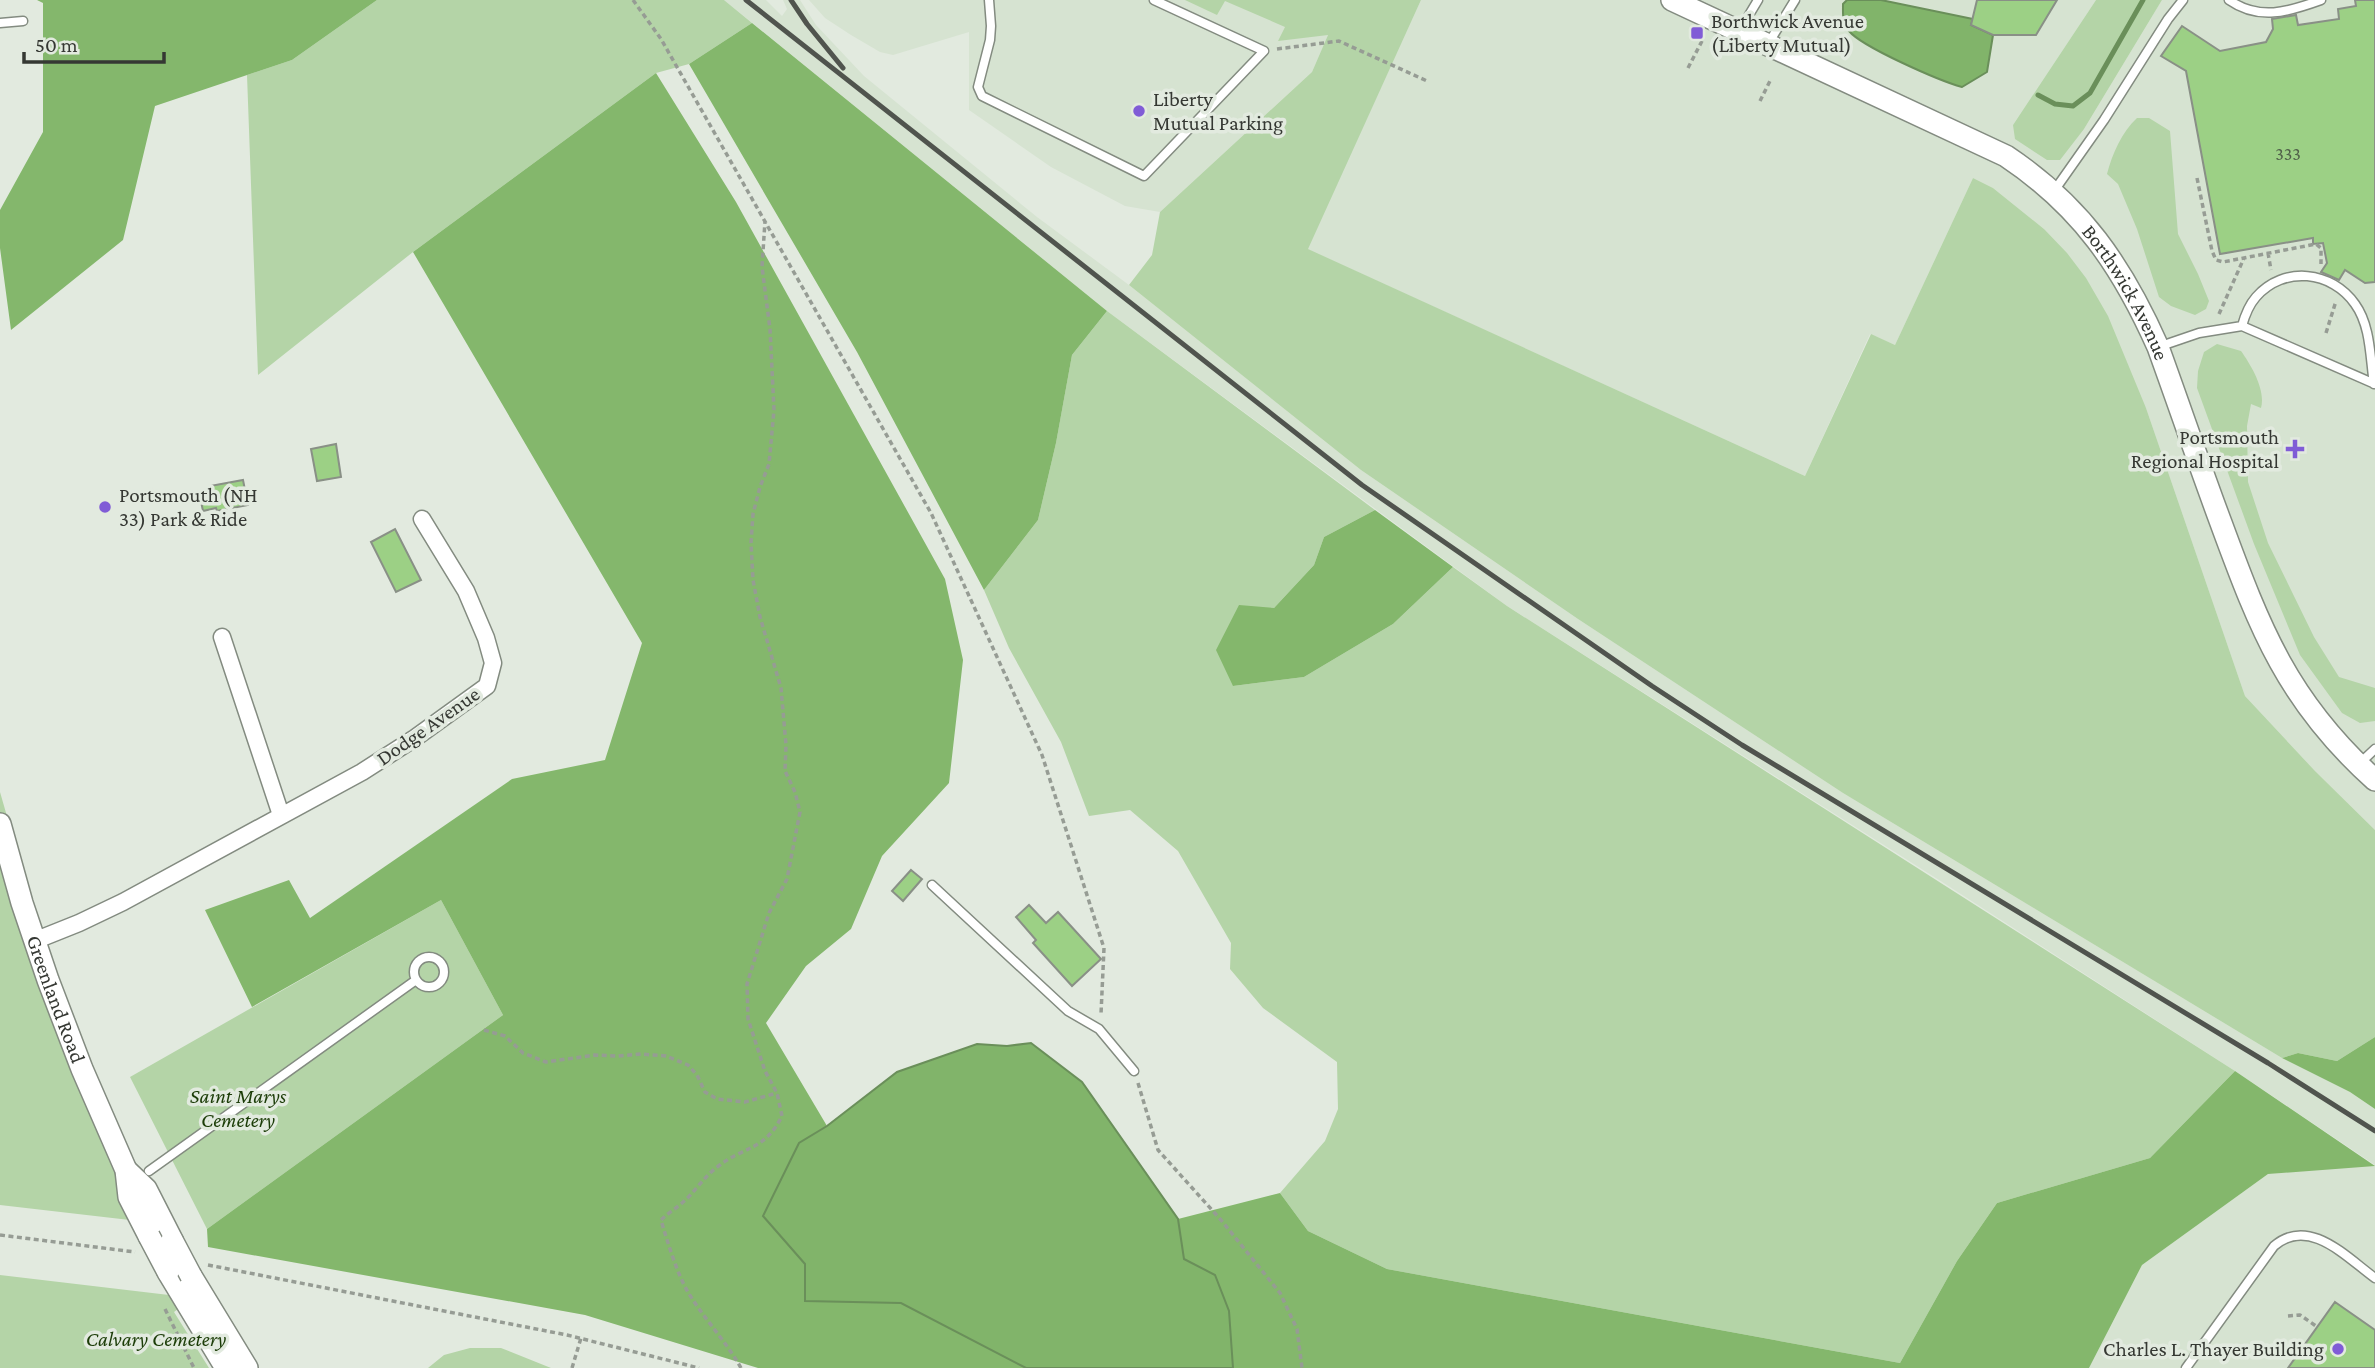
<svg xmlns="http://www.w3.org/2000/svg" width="2375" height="1368" viewBox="0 0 2375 1368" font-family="'Crimson Pro',serif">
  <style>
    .built { fill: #d6e3d1 }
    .green { fill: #b4d4a7 }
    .forest { fill: #84b76c }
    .water { fill: #81b46a; stroke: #6a8f5a; stroke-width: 2 }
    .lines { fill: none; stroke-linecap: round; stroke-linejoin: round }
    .stream { stroke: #6a8f5a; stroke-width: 5 }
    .building { fill: #9cd085; stroke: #899086; stroke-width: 2 }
    .lane-casing { stroke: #838b80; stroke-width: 11 }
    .street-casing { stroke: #838b80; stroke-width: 19 }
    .secondary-casing { stroke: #838b80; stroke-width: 24 }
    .path { stroke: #969c94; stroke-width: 3.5; stroke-dasharray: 5 3.5; stroke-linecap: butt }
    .lane { stroke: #fff; stroke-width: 8 }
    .street { stroke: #fff; stroke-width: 16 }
    .secondary { stroke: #fff; stroke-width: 21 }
    .rail { stroke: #50544e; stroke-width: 5 }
    .secondary-bridge-casing { stroke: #838b80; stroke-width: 24; stroke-linecap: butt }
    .secondary-bridge { stroke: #fff; stroke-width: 21 }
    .poi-dot { fill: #805cd6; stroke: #e2eadf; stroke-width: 2.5 }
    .labels { text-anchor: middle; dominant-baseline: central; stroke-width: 7; stroke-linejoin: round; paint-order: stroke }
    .number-label { font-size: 18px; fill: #4f5e48 }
    .poi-label { font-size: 21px; fill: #353833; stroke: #e2eadf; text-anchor: start }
    .street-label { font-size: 21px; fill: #353833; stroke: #e2eadf }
    .park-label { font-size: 21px; font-style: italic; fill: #1c3d08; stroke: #e2eadf }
  </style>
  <rect width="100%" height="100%" fill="#e2eadf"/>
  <path class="built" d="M724 0H766L782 16 787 9 783 0H800L816 25 864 76 1037 217 1129 285 1361 470 1578 619 1843 793 2282 1058 2350 1092 2375 1109V1368H2089L2142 1265 2268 1174 2375 1165 2235 1071 1939 880 1507 606 1107 311Z
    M809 0H1317L1338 12 1312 72 1160 212 1125 206 1051 167 969 110V32L893 55 880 52 851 35 825 18Z
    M1421 0H2096L2013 125 2084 129 2162 0H2375V830L2315 771 2245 696 2146 408 2044 229 1993 188 1973 178 1895 345 1870 334 1805 476 1307 249Z"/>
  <path class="green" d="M377 0H724L752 23 689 64 656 73 413 252 258 375 247 75 292 60Z
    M1185 0H1421L1308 249 1805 476 1871 334 1895 345 1973 178 1993 188 2044 229 2067 253 2086 278 2108 316 2146 408 2245 696 2315 771 2375 830V1037L2337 1061 2298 1053 2282 1058 1843 793 1578 619 1361 470 1129 285 1152 255 1160 212 1312 72 1328 35 1278 41 1285 27 1225 1 1217 15Z
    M2096 0H2162L2084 129 2060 160H2047L2015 139 2013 125Z
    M2137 118H2149L2170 131 2178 234 2198 274 2209 301 2206 309 2195 315 2171 306 2159 297 2137 229 2118 184 2107 174C2112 154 2122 132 2137 118Z
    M1107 311 1375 510 1324 537 1314 565 1274 608 1233 686 1304 677 1393 624 1453 567 1507 606 2235 1071 2150 1158 1997 1203 1957 1261 1900 1363 1387 1269 1308 1231 1280 1193 1325 1141 1338 1109 1337 1062 1263 1008 1230 969 1231 943 1178 851 1130 810 1089 816 1061 742 1009 648 984 590 1038 520 1056 443 1072 355Z
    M2217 344 2241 351C2251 365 2266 390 2261 408L2251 404 2247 426 2248 482 2268 543 2314 637 2339 677 2375 688V721L2360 723 2342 713 2300 655 2254 544 2197 388 2198 371 2204 352Z
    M0 792 61 1004 147 1222 0 1205Z
    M441 900 503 1015 207 1229 130 1077Z
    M0 1275 169 1295 178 1309 174 1312 209 1368H0Z
    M470 1348H501L551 1368H428L444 1355Z"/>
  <path class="forest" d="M37 0H377L292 60 155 106 123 240 11 330 0 248V210L43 132V3Z
    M752 23 1107 311 1072 355 1056 443 1038 520 984 590 857 352 689 64Z
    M656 73 736 202 945 579 963 660 949 783 882 856 851 929 806 966 766 1023 827 1126 799 1143 763 1216 805 1264V1301L901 1303 1026 1368H758L585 1315 208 1247 207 1229 503 1015 441 900 252 1007 205 910 289 880 310 918 512 779 605 760 642 643 413 252Z
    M1375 510 1453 567 1393 624 1304 677 1233 686 1216 650 1239 605 1274 608 1314 565 1324 537Z
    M2375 1037V1109L2350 1092 2282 1058 2298 1053 2337 1061Z
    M2235 1071 2375 1166 2268 1174 2142 1265 2089 1368H1233L1229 1311 1215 1275 1184 1259 1178 1219 1280 1193 1308 1231 1387 1269 1900 1363 1957 1261 1997 1203 2150 1158Z"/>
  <path class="water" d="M1847 0H1881L1973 19 1971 25 1993 35 1987 72 1962 87C1940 81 1862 47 1849 31 1842 23 1843 14 1843 4Z
    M1031 1043 1082 1082 1178 1219 1184 1259 1215 1275 1229 1311 1233 1368H1026L901 1303 805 1301V1264L763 1216 799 1143 827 1126 897 1072 977 1044 1007 1046Z"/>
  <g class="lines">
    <path class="stream" d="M2038 95 2055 104 2073 106 2090 93 2143 0"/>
  </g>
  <path class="building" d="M1977 0H2057L2036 35H1993L1971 25Z
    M2355 0H2375V282L2365 283 2345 270 2339 280 2321 272 2327 263 2323 243 2313 244V238L2220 254 2186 71 2161 56 2182 26 2220 51 2266 42 2273 29 2272 19 2296 15 2298 25 2339 19 2338 9 2356 6Z
    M336 444 341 477 317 481 311 449Z
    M243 480 248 505 217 511 216 508 203 511 199 492 210 489V486Z
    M395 529 421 580 396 592 371 542Z
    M911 870 922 879 903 901 892 891Z
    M1029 905 1046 923 1058 912 1101 959 1072 986 1033 943 1036 940 1016 917Z
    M2335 1302 2375 1330V1368H2288Z"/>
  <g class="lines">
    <defs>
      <path id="lane" d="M989 0 991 26 990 40 978 87 982 96 1144 176 1264 51 1154 0
        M2229 0C2259 21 2288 12 2321 0
        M0 23 23 21
        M1740 30 1758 0
        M1768 44 1795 0
        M2054 191 2104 120 2168 19 2183 0
        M2242 326C2245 315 2249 305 2256 297 2284 265 2332 271 2355 304 2371 326 2370 358 2374 384
        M2158 347 2199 333 2242 326 2375 384
        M2359 764 2375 749
        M932 885 1068 1011 1099 1029 1134 1071
        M414 972a15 15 0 1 1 30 0a15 15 0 1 1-30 0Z
        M149 1171 416 980
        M2186 1368 2274 1246C2309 1216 2346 1257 2375 1278"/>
      <path id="street" d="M222 637 281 815
        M34 941 79 923 123 902 362 772 415 738 487 686 493 663 486 638 466 591 422 519"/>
      <g id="secondary">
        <path id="s1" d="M1672 0 2006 156C2081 206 2122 266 2158 347 2179 405 2199 464 2221 523 2260 629 2288 702 2375 780"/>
        <path id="s2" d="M0 824 22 903 48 980 82 1069 126 1170 129 1197 149 1236"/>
        <path d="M126 1170 146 1189 172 1240"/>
        <path d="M168 1272 226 1368"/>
        <path d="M191 1276 247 1368"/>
      </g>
    </defs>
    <use href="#lane" class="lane-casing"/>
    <use href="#street" class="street-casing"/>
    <use href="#secondary" class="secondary-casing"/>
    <path class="path" d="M633 0 661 39 931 513 1042 755 1104 948 1101 1014
      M1277 49 1339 41 1427 81
      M1688 68 1702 41
      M1760 101 1771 79
      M2197 178 2212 251 2216 260 2223 262 2316 244 2321 248V264
      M2268 253 2271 270
      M2219 314 2244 258
      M2326 333 2336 301
      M484 1030 505 1036 523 1053 546 1062 595 1055 618 1056 641 1054 666 1056 688 1065 697 1075 705 1092 717 1099 745 1102 777 1093
      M1138 1083 1158 1150 1221 1220 1280 1293 1297 1329 1302 1368
      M0 1235 135 1252
      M208 1265 567 1335 699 1368
      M165 1309 194 1368
      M2288 1316 2300 1315 2316 1326
      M572 1368 581 1338
      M741 1368C726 1341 704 1319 688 1292 677 1274 667 1240 661 1220 667 1214 675 1209 682 1203 694 1193 703 1178 716 1168 744 1145 764 1152 782 1116L777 1093 765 1071 748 1019 747 984 769 913 787 879 800 812 795 792 785 771 786 745 781 688 760 617 753 580 751 543 753 514 760 487 769 464 774 410 770 329 762 267 765 221"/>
    <use href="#lane" class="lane"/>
    <use href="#street" class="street"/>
    <use href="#secondary" class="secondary"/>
    <path class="rail" d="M746 0 1362 485 1652 686 1742 745 2268 1063 2375 1131
      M791 0 807 24 843 68"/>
    <defs>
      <path id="secondary-bridge" d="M149 1236 168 1272
        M172 1240 191 1276"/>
    </defs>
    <use href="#secondary-bridge" class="secondary-bridge-casing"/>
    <use href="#secondary-bridge" class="secondary-bridge"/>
  </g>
  <g class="poi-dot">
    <rect x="1690" y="26" width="14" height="14" rx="3.5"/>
    <circle cx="1139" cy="111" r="7"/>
    <path d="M2291.5 438.5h7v7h7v7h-7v7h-7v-7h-7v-7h7z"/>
    <circle cx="105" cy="507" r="7"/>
    <circle cx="2338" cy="1349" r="7"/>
  </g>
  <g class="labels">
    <g class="number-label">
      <text x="2288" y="154">333</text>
    </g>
    <g class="poi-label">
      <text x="1711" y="21">Borthwick Avenue<tspan x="1711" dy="24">(Liberty Mutual)</tspan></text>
      <text x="1153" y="99">Liberty<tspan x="1153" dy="24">Mutual Parking</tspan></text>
      <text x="2279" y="437" text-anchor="end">Portsmouth<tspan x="2279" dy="24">Regional Hospital</tspan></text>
      <text x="119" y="495">Portsmouth (NH<tspan x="119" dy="24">33) Park &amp; Ride</tspan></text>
      <text x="2324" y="1349" text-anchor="end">Charles L. Thayer Building</text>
    </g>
    <g class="street-label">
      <text stroke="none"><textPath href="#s1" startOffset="553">Borthwick Avenue</textPath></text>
      <text transform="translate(428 726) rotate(-35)">Dodge Avenue</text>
      <text stroke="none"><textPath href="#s2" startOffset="184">Greenland Road</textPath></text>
    </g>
    <g class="park-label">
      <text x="238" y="1096">Saint Marys<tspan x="238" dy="24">Cemetery</tspan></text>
      <text x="156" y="1339">Calvary Cemetery</text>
    </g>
  </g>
  <path d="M24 52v10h140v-10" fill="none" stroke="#353833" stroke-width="3.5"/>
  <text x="35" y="52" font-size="21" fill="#353833" stroke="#e2eadf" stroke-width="5" paint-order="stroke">50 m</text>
</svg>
